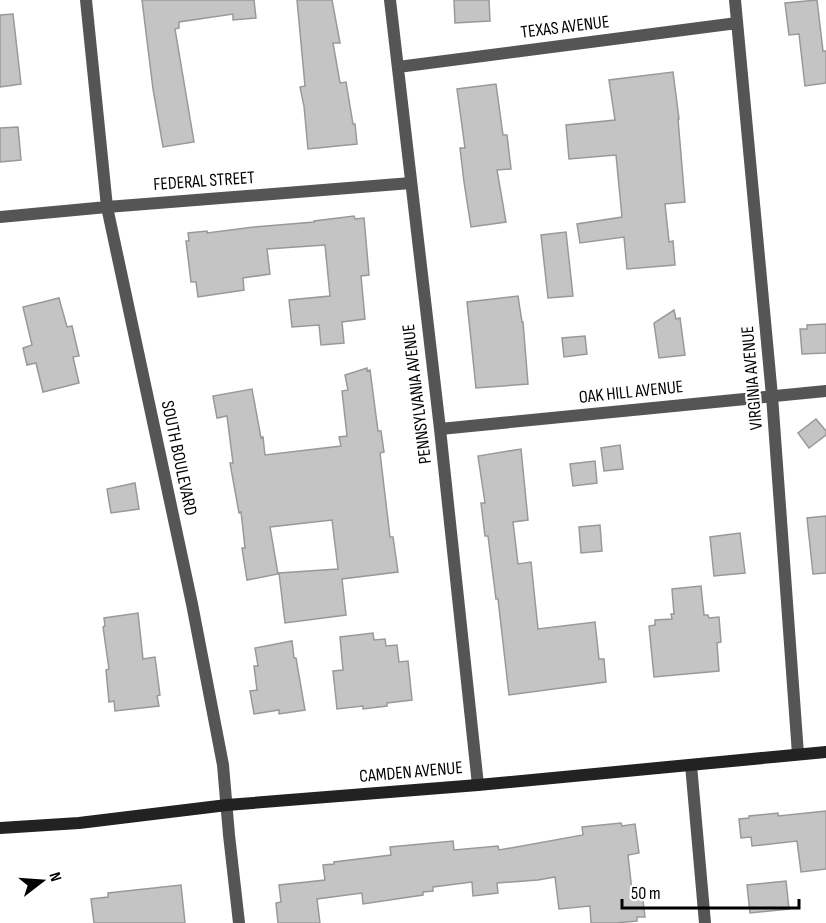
<svg xmlns="http://www.w3.org/2000/svg" width="826" height="923" viewBox="0 0 826 923" font-family="'Sofia Sans Condensed',sans-serif">
  <style>
    .building { fill: #c4c4c4; stroke: #999; stroke-width: 1.5 }
    .lines { fill: none; stroke-linecap: round; stroke-linejoin: round }
    .street { stroke: #555; stroke-width: 12 }
    .secondary { stroke: #222; stroke-width: 12 }
    .labels { text-anchor: middle; dominant-baseline: central; stroke-width: 4.5; stroke-linejoin: round; paint-order: stroke }
    .street-label { font-size: 18px; fill: #000; stroke: #fff }
  </style>
  <rect width="100%" height="100%" fill="#fff"/>
  <path class="building" d="M142 0H254L256 18 233 20V14L179 22V28L175 29 194 142 163 147 153 89Z
    M297 0H332L340 43H333L340 83 346 82 353 124H355L357 144 308 149 304 106 300 87 305 86Z
    M454 0H489L490 21 455 23Z
    M817 0 823 51H826V83L805 86 799 34 789 35 785 3Z
    M13 14 21 84 0 87V15Z
    M673 72 679 119H678L685 202 665 204 669 242 673 241 675 265 627 269 624 237 580 243 577 224 622 217 616 155 569 159 566 125 615 120 609 80Z
    M496 84 503 135H507L511 169 497 170 506 222 471 227 464 182 460 148H465L457 89Z
    M18 127 21 160 0 162V128Z
    M354 216 355 219 364 218 369 275 361 276 365 319 342 322 344 343 321 345 319 325 292 327 289 300 330 296 325 245 267 249 270 274 243 278 244 290 198 297 196 282H191L186 241H189L188 233 207 231V233L254 227 314 222V221Z
    M566 232 573 296 548 298 541 235Z
    M518 296 522 322H523L528 384 476 388 467 302Z
    M59 298 67 327 72 326 79 356 73 357 79 383 43 392 36 363 27 365 23 348 32 345 23 307Z
    M674 310 676 319 680 318 685 355 659 358 654 323Z
    M826 324V353L802 354 800 329H807V325Z
    M585 336 587 354 564 357 562 338Z
    M367 368V371L370 370 378 431H381L384 452 380 453 390 537H393L398 572 342 579 346 615 285 623 279 573 338 569 332 520 270 527 278 574 247 580 242 548H245L241 512 239 513 230 463H233L227 416 217 418 213 396 252 389 261 438 263 437 265 455 341 446 339 437 347 436 342 391 348 390 345 375Z
    M816 419 826 431V435L809 448 798 433Z
    M620 445 623 469 604 471 601 448Z
    M521 449 528 520 513 522 518 564 531 562 538 629 595 622 599 659H604L606 682 509 695 498 599H496L488 536H485L481 503H485L478 456Z
    M595 461 597 483 573 486 570 464Z
    M135 483 139 509 111 513 107 489Z
    M826 516V573L813 574 807 518Z
    M600 525 602 551 581 553 579 527Z
    M740 533 745 573 714 576 710 537Z
    M701 586 704 615H708L709 618 719 617 721 642 717 643 719 671 654 677 649 626 655 625V620L672 619 671 614H674L672 589Z
    M138 613 143 659 155 657 160 695 157 696 159 706 115 711 114 701 109 702 106 670 109 669 103 627 105 626 104 618Z
    M373 633 374 640 385 639 386 646 397 645 399 662 408 661 412 700 387 703V706L363 709V706L337 709 333 671 343 670 340 637Z
    M292 641 294 658H296L305 710 279 714V710L254 714 250 691 257 690 254 666H258L255 648Z
    M826 811V869L801 872 797 841 752 846 751 837 741 838 739 819 749 818V816L778 813V816Z
    M621 823 622 826 635 824 639 853 628 855 632 891H634V894L642 893 645 917H637V921L615 923H591L590 906 559 909 555 877 538 880 497 883 498 893 473 896 472 882 433 887V891L423 892V895L363 904 362 893 317 899 320 923H278L276 903 281 902 279 885 325 880 323 865 334 864V862L391 855 390 847 453 841 454 850 498 846 499 850 583 835 582 827Z
    M786 881 789 909 750 913 747 885Z
    M181 885 185 923H94L91 899 108 897V893Z"/>
  <g class="lines">
    <path class="street" d="M86 0 107 207 192 604 223 765 229 835 239 923
      M390 0 440 429 478 785
      M735 0 772 396 798 754
      M398 67 737 23
      M0 217 107 207 411 183
      M440 429 826 391
      M691 765 705 923"/>
    <path class="secondary" d="M0 828 79 823 227 805 478 785 826 752"/>
  </g>
  <g class="labels">
    <g class="street-label">
      <text transform="translate(565 27) rotate(-7)">TEXAS AVENUE</text>
      <text transform="translate(204 181) rotate(-4)">FEDERAL STREET</text>
      <text transform="translate(752 378) rotate(-95)">VIRGINIA AVENUE</text>
      <text transform="translate(631 392) rotate(-6)">OAK HILL AVENUE</text>
      <text transform="translate(417 394) rotate(-97)">PENNSYLVANIA AVENUE</text>
      <text transform="translate(179 458) rotate(78)">SOUTH BOULEVARD</text>
      <text transform="translate(411 772) rotate(-5)">CAMDEN AVENUE</text>
    </g>
  </g>
  <g transform="translate(42 881) rotate(73)" stroke="#ffffff" stroke-width="4.5" paint-order="stroke">
  <path d="M0-4.5L10 22L0 15L-10 22Z" fill="#000000"/>
  <text y="-9" font-size="16" font-weight="bold" text-anchor="middle" fill="#000000">N</text>
  </g>
  <path d="M622 899v9h177v-9" fill="none" stroke="#000000" stroke-width="3"/>
  <text x="631" y="899" font-size="18" fill="#000000" stroke="#ffffff" stroke-width="4.5" paint-order="stroke">50 m</text>
</svg>
